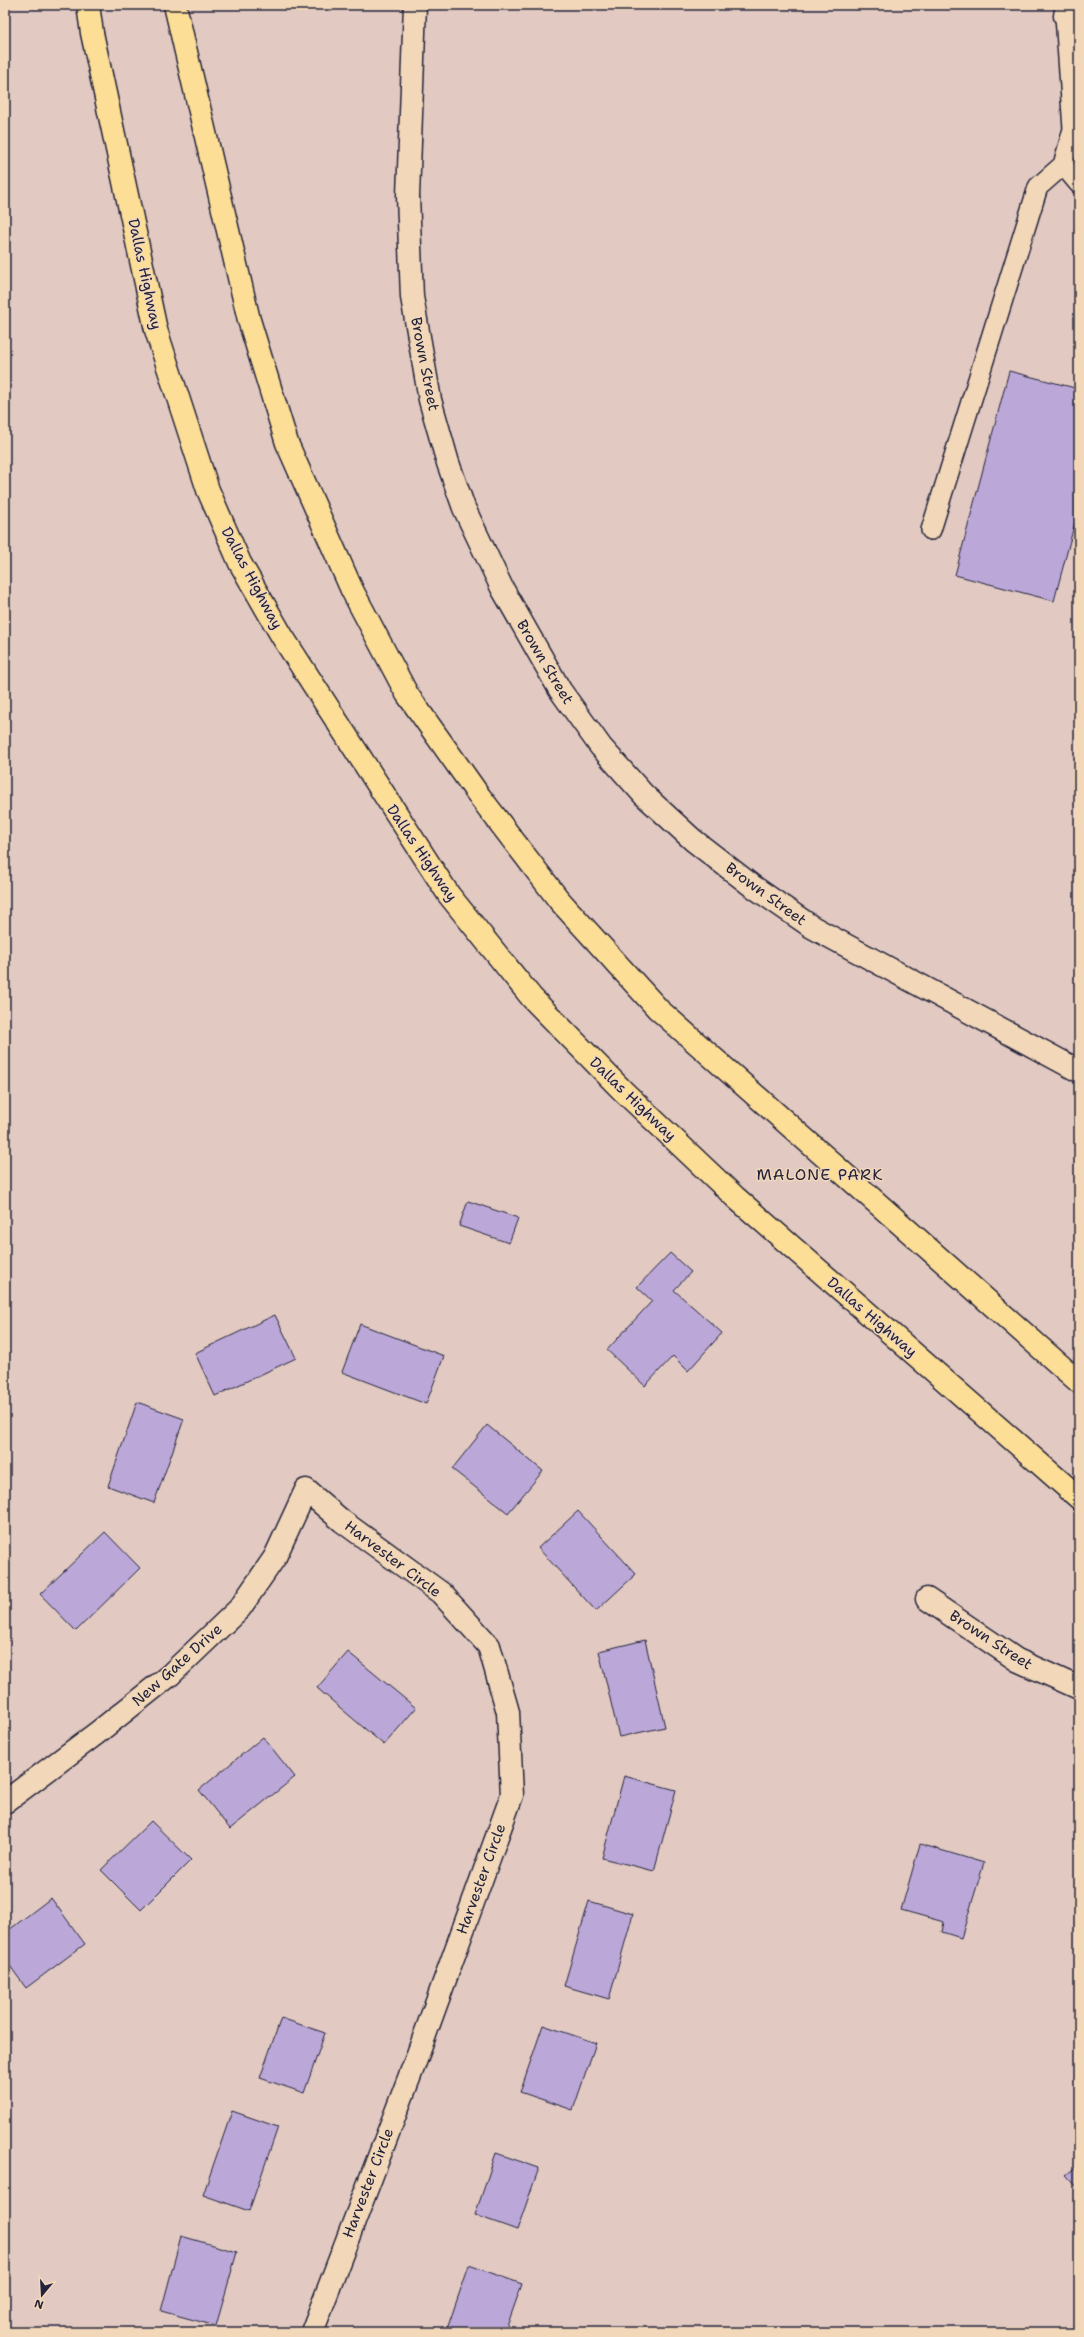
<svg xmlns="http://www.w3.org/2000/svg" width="1084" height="2337" viewBox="0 0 1084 2337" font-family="'Shantell Sans',sans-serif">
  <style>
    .building { fill: #bba8d8; stroke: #22223b }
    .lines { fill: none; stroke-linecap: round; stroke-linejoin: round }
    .service-casing { stroke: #22223b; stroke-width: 22 }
    .minor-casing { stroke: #22223b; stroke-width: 25 }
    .primary-casing { stroke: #22223b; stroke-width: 25 }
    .service { stroke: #f2d8b9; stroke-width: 19 }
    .minor { stroke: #f2d8b9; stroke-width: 22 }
    .primary { stroke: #fdde96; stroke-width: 22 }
    .labels { text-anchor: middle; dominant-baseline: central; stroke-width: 3; stroke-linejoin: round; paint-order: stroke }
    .street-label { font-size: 15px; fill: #22223b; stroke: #f2d8b9 }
    .neighbourhood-label { font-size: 16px; letter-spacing: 1px; fill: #22223b; stroke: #f2d8b9 }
  </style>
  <rect width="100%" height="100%" fill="#e2cac2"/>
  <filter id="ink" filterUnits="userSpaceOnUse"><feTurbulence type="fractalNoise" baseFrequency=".025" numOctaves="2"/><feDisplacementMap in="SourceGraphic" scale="8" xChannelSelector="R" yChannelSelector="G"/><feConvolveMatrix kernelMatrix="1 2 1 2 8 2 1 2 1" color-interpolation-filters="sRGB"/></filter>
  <g filter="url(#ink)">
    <path class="building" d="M1009 371 1079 389V507L1054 601 955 575Z
      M468 1201 518 1218 509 1243 459 1226Z
      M670 1253 691 1272 674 1290 722 1333 688 1371 673 1356 645 1386 607 1350 652 1301 637 1287Z
      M275 1315 296 1358 215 1396 195 1353Z
      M360 1324 444 1356 426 1404 342 1372Z
      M137 1402 184 1419 154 1503 108 1486Z
      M487 1425 543 1471 508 1513 452 1469Z
      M578 1511 636 1574 596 1611 538 1548Z
      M105 1532 140 1568 76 1631 40 1594Z
      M645 1640 665 1727 619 1737 599 1651Z
      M348 1652 416 1708 384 1745 317 1688Z
      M263 1737 295 1777 230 1829 199 1790Z
      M624 1776 676 1790 654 1871 602 1858Z
      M151 1821 191 1860 141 1910 101 1870Z
      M920 1844 984 1863 961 1938 942 1932 944 1922 901 1910Z
      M51 1898 85 1944 26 1988 5 1959V1933Z
      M589 1901 633 1914 609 1999 564 1986Z
      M281 2018 325 2033 304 2093 260 2078Z
      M543 2025 596 2043 573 2110 520 2092Z
      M232 2111 278 2127 249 2211 203 2195Z
      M496 2153 539 2168 517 2230 475 2215Z
      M1079 2164V2189L1066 2175Z
      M181 2236 237 2252 216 2326 161 2311Z
      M469 2265 522 2284 505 2332H446Z"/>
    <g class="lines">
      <defs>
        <path id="service" d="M1065 16 1073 129 1063 165 1079 184
          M931 530 1038 187 1063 165"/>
        <path id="minor" d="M415 5 408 196 412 297 430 400 448 463 464 508 502 588 560 690 601 747 644 795 693 840 751 885 812 927 1079 1071
          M1065 16 1067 5
          M927 1599 1017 1660 1079 1688
          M5 1802 97 1733 170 1675 240 1608 275 1557 306 1490 342 1521 441 1593 489 1646 508 1712 512 1795 414 2065 312 2332"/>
        <path id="primary" d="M88 5 92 33 156 330 208 490 240 563 282 636 449 895 532 998 623 1091 735 1197 1079 1498
          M175 5 249 320 287 443 352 590 407 694 480 797 559 900 658 1009 1079 1382"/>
      </defs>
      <use href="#service" class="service-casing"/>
      <use href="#minor" class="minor-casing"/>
      <use href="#primary" class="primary-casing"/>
      <use href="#service" class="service"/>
      <use href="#minor" class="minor"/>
      <use href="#primary" class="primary"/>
    </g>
  </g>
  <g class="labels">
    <g class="street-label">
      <text transform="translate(145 274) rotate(78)">Dallas Highway</text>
      <text transform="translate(425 364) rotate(79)">Brown Street</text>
      <text transform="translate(252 578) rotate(62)">Dallas Highway</text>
      <text transform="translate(545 662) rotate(59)">Brown Street</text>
      <text transform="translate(422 853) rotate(56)">Dallas Highway</text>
      <text transform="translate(766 894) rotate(36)">Brown Street</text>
      <text transform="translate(633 1099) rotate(44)">Dallas Highway</text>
      <text transform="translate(872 1317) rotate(41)">Dallas Highway</text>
      <text transform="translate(393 1559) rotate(37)">Harvester Circle</text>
      <text transform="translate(991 1640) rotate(33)">Brown Street</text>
      <text transform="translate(177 1665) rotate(-42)">New Gate Drive</text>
      <text transform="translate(481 1879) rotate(-70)">Harvester Circle</text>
      <text transform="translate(368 2183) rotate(-69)">Harvester Circle</text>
    </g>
    <g class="neighbourhood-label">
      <text x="820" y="1174">MALONE PARK</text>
    </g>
  </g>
  <rect width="1084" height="2337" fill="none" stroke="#f2d8b9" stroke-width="20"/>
  <rect x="10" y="10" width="1064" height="2317" fill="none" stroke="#22223b" stroke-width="1.5" filter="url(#ink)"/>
  <g transform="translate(42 2295) rotate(198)" stroke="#f2d8b9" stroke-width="3" paint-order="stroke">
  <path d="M0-3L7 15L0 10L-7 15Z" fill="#22223b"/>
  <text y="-6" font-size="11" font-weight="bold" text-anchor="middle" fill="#22223b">N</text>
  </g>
</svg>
